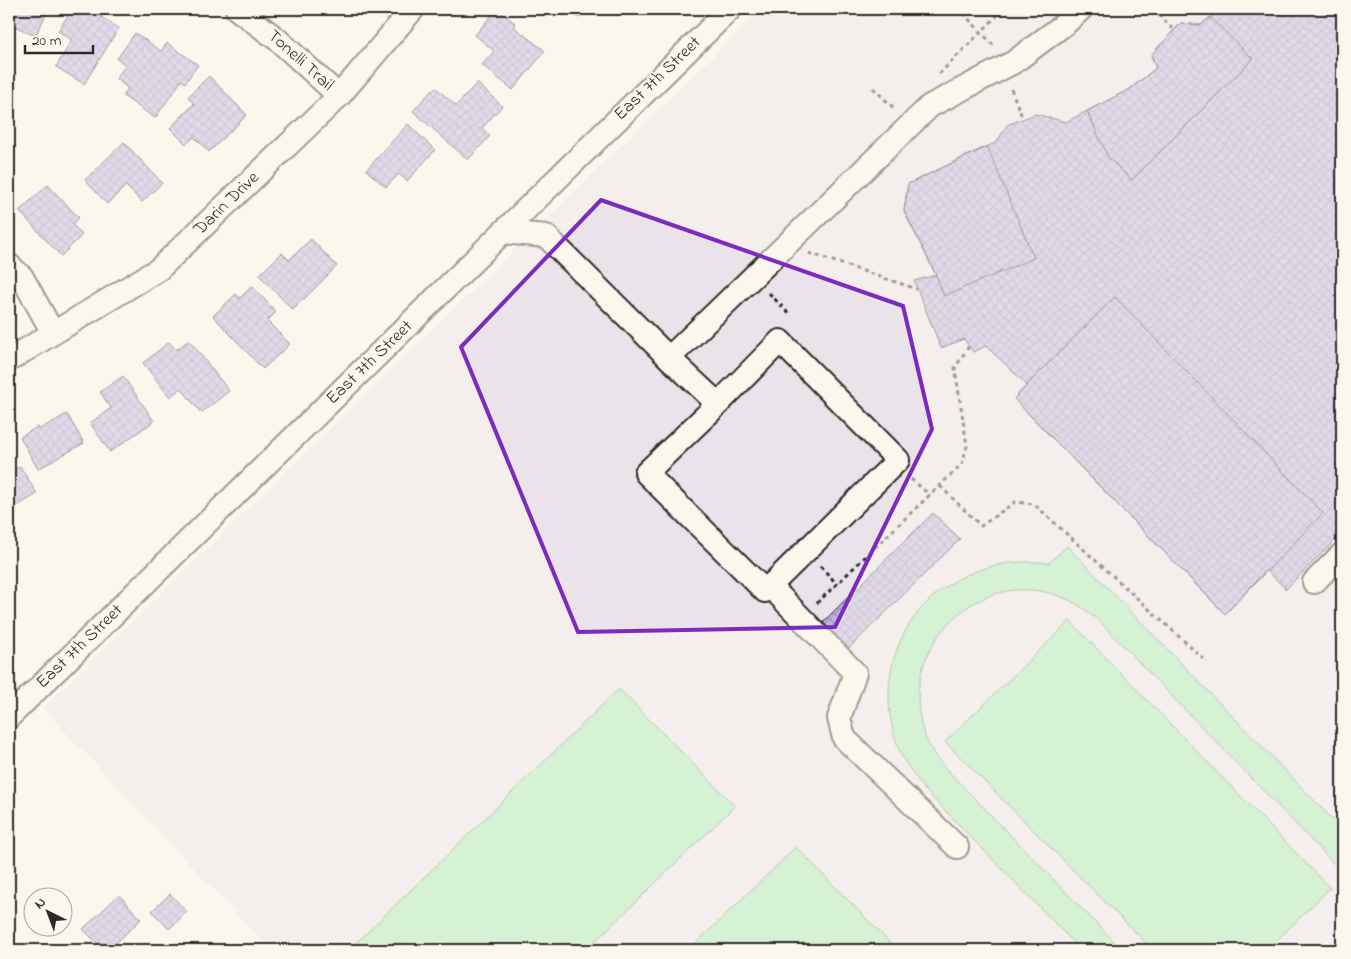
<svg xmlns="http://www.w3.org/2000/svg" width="1351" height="959" viewBox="0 0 1351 959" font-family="'Indie Flower',sans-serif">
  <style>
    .built { fill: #eae3ea }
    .park { fill: #a8ebb5; stroke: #6a8b70 }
    .building { fill: url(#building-cross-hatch); stroke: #2b2b2b }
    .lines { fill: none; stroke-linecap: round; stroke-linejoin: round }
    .minor-casing { stroke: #2b2b2b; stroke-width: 26 }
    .path { stroke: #2b2b2b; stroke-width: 3; stroke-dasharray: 4 4; stroke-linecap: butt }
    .minor { stroke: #fbf7ec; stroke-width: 22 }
    .marked { fill: none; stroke: #7b2cbf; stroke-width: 4; stroke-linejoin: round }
    .labels { text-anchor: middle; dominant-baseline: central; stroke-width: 4; stroke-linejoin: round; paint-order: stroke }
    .street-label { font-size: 18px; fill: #2b2b2b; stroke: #fbf7ec }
  </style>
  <defs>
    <pattern id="building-cross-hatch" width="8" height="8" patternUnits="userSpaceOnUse" patternTransform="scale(1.25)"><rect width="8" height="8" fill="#c2b5e6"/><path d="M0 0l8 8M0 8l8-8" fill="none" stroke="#9e93bb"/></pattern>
  </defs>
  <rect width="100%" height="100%" fill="#fbf7ec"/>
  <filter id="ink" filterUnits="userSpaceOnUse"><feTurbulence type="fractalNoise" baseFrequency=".02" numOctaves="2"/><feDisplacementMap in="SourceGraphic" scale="10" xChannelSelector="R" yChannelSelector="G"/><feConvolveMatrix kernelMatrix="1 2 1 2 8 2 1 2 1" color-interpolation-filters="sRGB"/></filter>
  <g filter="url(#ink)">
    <path class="built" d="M762 9H1342V950H271L43 708Z"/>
    <path class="park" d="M1067 546 1342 829V872L1103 625C1090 613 1077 602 1059 596 974 565 894 653 925 736 929 748 937 758 945 768L1122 950H1081L924 789C915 776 904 763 898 747 861 643 941 550 1049 563Z
      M1070 621 1330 888 1267 950H1153L945 742Z
      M619 689 735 806 586 950H358L354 945Z
      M796 847 897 950H689Z"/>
    <path class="building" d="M9 9H49L35 36 9 23Z
      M72 9H104L106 10 101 17 119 28 84 84 56 67 72 40 58 31Z
      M497 9 516 24 514 27 545 51 513 90 482 65 494 51 475 35Z
      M567 9H586L579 18Z
      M1221 9H1342V533L1286 589 1266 570 1225 614 1014 399 1027 385 986 346 973 352 964 339 941 348 914 281 936 275 904 211 908 184 997 142 1007 125 1035 114 1066 122 1130 89 1156 68 1151 55 1181 23 1201 25Z
      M1210 17 1253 59 1132 180 1108 157 1087 111 1130 89 1156 68 1151 55 1181 23 1201 25Z
      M135 33 161 51 167 43 198 65 185 83 182 80 155 118 123 96 128 88 116 79 126 65 117 59Z
      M209 76 247 115 209 152 194 137 186 144 170 128 194 104 188 97Z
      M477 83 502 106 482 128 490 136 468 160 413 111 435 87 456 106Z
      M408 124 435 150 407 181 399 174 386 187 366 170Z
      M124 142 162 183 142 202 126 186 107 204 85 180Z
      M987 146 1034 258 944 296 936 275 904 211 908 184Z
      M48 185 79 218 72 224 82 235 61 256 19 211Z
      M311 239 337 266 293 310 259 275 282 253 289 260Z
      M252 286 276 312 267 321 290 344 263 369 213 316 236 294 240 298Z
      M1115 297 1323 513 1225 614 1014 399 1027 385Z
      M189 340 229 391 201 413 181 388 170 397 143 363 169 342 176 350Z
      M123 376 154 421 110 452 90 423 111 408 100 392Z
      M67 414 84 443 38 469 20 437 37 427 38 430Z
      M20 466 37 494 9 511V473Z
      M933 513 960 539 845 652 819 626Z
      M170 894 187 912 169 929 152 911Z
      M119 895 141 919 109 950H104L83 929Z"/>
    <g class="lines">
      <defs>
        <path id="minor" d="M237 9 277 39 339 96
          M503 232 546 236 669 358 930 106 1014 62 1066 23 1081 9
          M9 265 22 277 53 333
          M669 358 718 404 646 473 765 591 898 460 780 341 718 404
          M9 360 159 269 339 96 413 9
          M1314 582 1342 554
          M770 586 855 673 839 718 844 738 957 847
          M9 717 730 9"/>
      </defs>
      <use href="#minor" class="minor-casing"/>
      <path class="path" d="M1153 9 1173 29
        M963 13 995 47
        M939 74 1004 9
        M873 88 895 109
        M1011 89 1023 119
        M809 253 917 289
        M769 293 790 315
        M911 479 930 495
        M940 486 981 526 1015 502 1034 504 1207 662
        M820 566 837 584
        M817 603 962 464 967 446 955 368 969 346"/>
      <use href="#minor" class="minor"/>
    </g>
  </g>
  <path d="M0 0H1351V959H0ZM601 200 903 306 932 429 835 627 578 632 461 347Z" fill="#fbf7ec" fill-opacity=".55" fill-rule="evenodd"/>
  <path class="marked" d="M601 200 903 306 932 429 835 627 578 632 461 347Z"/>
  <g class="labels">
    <g class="street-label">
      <text transform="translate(300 61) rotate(42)">Tonelli Trail</text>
      <text transform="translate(658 79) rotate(-44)">East 7th Street</text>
      <text transform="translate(227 204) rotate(-44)">Darin Drive</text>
      <text transform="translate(370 363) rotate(-44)">East 7th Street</text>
      <text transform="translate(80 647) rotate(-44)">East 7th Street</text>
    </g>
  </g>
  <rect width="1351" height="959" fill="none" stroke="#fbf7ec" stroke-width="30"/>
  <rect x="15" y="15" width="1321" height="929" fill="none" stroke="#2b2b2b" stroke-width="2" filter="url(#ink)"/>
  <g transform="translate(48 912) rotate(318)"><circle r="24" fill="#fbf7ec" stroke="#a8a59f"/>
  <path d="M0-4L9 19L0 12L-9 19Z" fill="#2b2b2b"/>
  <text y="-8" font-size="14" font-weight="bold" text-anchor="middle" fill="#2b2b2b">N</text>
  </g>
  <path d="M25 45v8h68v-8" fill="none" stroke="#2b2b2b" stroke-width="2.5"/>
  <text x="32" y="45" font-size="15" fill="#2b2b2b" stroke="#fbf7ec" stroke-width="4" paint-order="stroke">20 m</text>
</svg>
